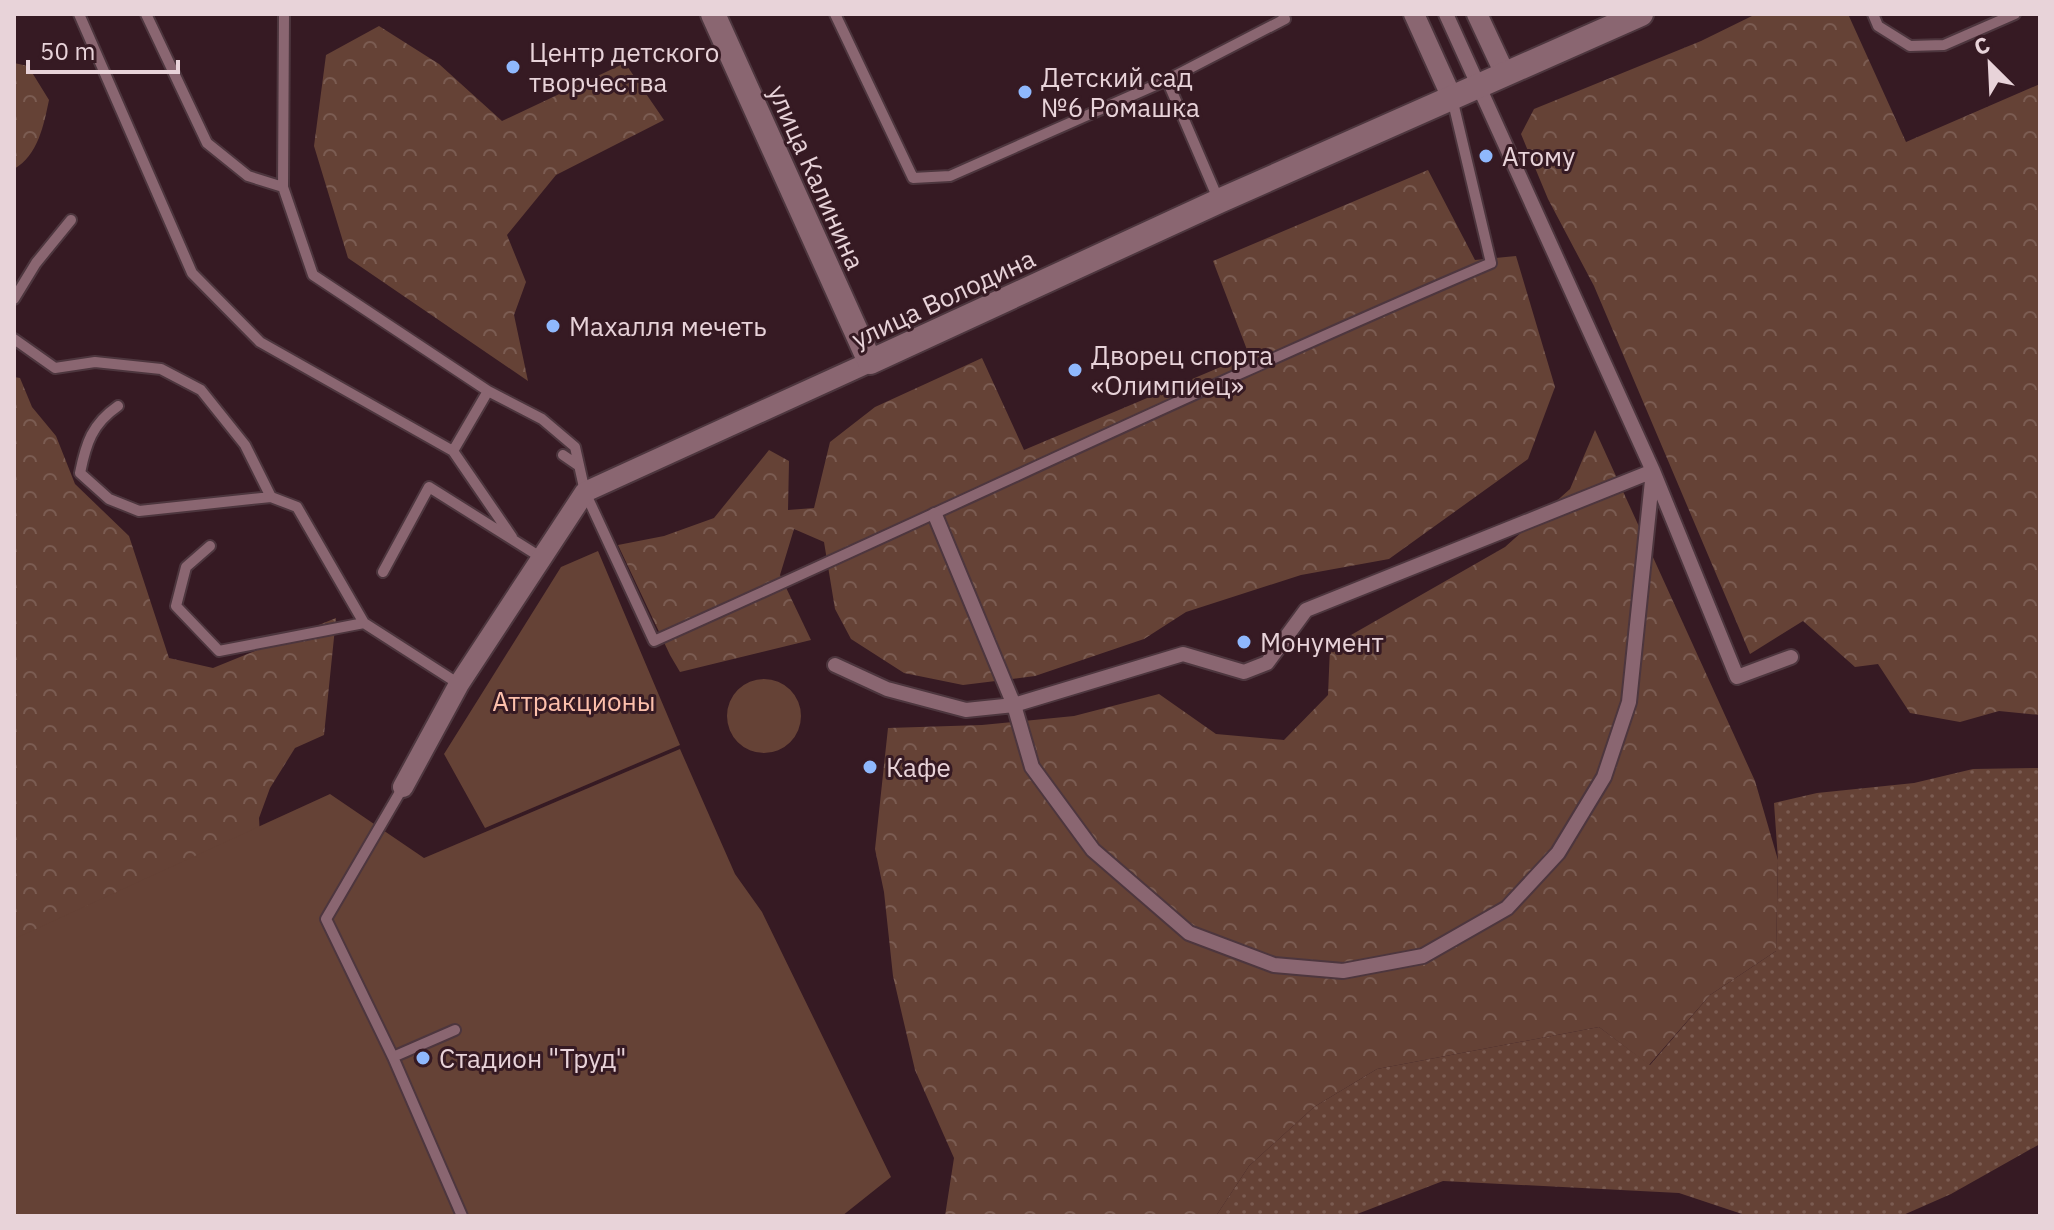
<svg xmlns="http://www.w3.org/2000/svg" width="2054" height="1230" viewBox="0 0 2054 1230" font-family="'IBM Plex Sans',sans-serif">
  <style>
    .grass { fill: url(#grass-dots) }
    .forest { fill: url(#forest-crowns) }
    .park { fill: #654236 }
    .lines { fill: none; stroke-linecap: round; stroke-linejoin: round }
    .service-casing { stroke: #4d363e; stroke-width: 14 }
    .pedestrian-casing { stroke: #4d363e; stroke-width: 18 }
    .minor-casing { stroke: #4d363e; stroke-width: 24 }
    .tertiary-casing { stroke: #4d363e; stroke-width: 28 }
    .service { stroke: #8a6671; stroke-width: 10 }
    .pedestrian { stroke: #8a6671; stroke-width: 14 }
    .minor { stroke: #8a6671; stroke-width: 20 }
    .tertiary { stroke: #8a6671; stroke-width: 24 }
    .poi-dot { fill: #8fb8fd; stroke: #361a23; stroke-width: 3 }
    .labels { text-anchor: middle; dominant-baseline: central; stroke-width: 6; stroke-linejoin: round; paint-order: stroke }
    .poi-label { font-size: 26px; fill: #e8d3d9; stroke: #361a23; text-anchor: start }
    .street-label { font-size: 26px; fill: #e8d3d9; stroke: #361a23 }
    .park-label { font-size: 26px; fill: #fdc0ac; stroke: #361a23 }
  </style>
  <defs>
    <pattern id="grass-dots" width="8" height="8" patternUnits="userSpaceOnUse" patternTransform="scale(2)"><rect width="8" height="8" fill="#654236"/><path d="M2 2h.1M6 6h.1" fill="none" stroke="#7b5c52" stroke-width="1.8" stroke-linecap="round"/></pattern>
    <pattern id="forest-crowns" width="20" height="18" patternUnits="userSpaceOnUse" patternTransform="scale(2)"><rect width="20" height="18" fill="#654236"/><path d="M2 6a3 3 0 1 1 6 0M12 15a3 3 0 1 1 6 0" fill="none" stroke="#7b5c52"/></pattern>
  </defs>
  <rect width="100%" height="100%" fill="#361a23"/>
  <path class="grass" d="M2040 768V1144L1951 1194 1901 1216H1748L1679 1193 1443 1181 1352 1216H1216L1249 1166 1314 1107 1377 1069 1599 1027 1650 1065 1710 995 1776 951 1778 860 1774 803 1817 793 1914 783 1973 769Z"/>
  <path class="forest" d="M1763 14H1848L1906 142 2040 84V715L1999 711 1960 722 1910 713 1878 664 1855 667 1803 621 1750 654 1594 286 1548 199 1521 134 1534 109 1701 41 1754 15Z
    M379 26 439 64 502 121 625 63 664 120 556 175 507 235 526 282 514 315 528 381 348 258 314 146 326 55Z
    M14 63 28 66 49 100C44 124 38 156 14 169Z
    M1428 170 1475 260 1516 256 1555 387 1528 459 1389 559 1301 575 1186 612 1144 639 1035 676 963 685 904 673 851 639 835 609 824 542 794 529 780 575 811 640 680 672 670 655 618 545 664 536 714 518 769 450 789 461 788 510 814 508 830 442 875 407 982 358 1024 450 1249 355 1213 261Z
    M14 377 20 378 32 407 56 436 75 484 129 536 169 658 213 668 336 618 324 735 295 748 270 788 259 818 261 855 14 1009Z
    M1595 430 1755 781 1778 860 1776 951 1710 995 1649 1065 1599 1027 1377 1069 1314 1107 1249 1166 1216 1216H945L954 1158 915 1070 893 976 884 892 875 849 888 728 982 725 1074 716 1159 694 1216 734 1284 740 1328 695 1330 647 1505 547 1570 489Z"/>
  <path class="park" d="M598 551 680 745 485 828 444 754 561 567Z
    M727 716a37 37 0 1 1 74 0a37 37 0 1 1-74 0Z
    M680 749 735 874 762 912 891 1177 842 1216H14V939L330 794 424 858Z"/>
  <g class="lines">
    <defs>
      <path id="service" d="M79 14 192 273 260 342 453 451 512 537
        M146 14 207 143 248 176 283 187
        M284 14 283 187 313 275 488 391 542 419 575 447 585 492 654 641C934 516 1210 383 1491 263L1452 98
        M835 14 913 178 950 176 1167 80 1219 201
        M1873 14 1878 26 1910 46 1944 45 2015 14
        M1167 80 1285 19 1283 14
        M14 299 36 263 71 220
        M14 339 55 368 95 362 161 369 201 390 245 445 271 497
        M118 406C92 424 86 443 80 473L109 499 139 511 271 497 297 507 364 623
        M453 451 488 391
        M563 455 579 466
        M210 546 186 567 176 606 219 651 364 623 459 684
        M383 572 429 487 542 558
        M403 787 326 919 393 1057 462 1216
        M393 1057 455 1030"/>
      <path id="pedestrian" d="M1446 14 1653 471 1737 677 1791 657
        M835 665 887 689 966 710 1014 705 1183 654 1244 672 1267 663 1306 610 1653 471 1629 702 1604 777 1558 853 1507 908 1423 956 1343 971 1274 965 1189 933 1093 850 1032 767 1014 705 935 515"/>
      <path id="minor" d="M1414 14 1452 98
        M1477 14 1505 74
        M403 787 459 684 585 492 870 362"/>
      <path id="tertiary" d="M713 14 870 362 1219 201 1641 14"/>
    </defs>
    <use href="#service" class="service-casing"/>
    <use href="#pedestrian" class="pedestrian-casing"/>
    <use href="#minor" class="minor-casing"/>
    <use href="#tertiary" class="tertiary-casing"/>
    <use href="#service" class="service"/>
    <use href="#pedestrian" class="pedestrian"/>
    <use href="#minor" class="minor"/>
    <use href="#tertiary" class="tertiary"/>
  </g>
  <g class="poi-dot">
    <circle cx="513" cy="67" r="8"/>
    <circle cx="1025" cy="92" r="8"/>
    <circle cx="1486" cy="156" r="8"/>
    <circle cx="553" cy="326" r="8"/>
    <circle cx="1075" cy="370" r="8"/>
    <circle cx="1244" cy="642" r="8"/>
    <circle cx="870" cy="767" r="8"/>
    <circle cx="423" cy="1058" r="8"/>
  </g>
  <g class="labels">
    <g class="poi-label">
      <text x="529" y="52">Центр детского<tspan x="529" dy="30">творчества</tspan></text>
      <text x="1041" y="77">Детский сад<tspan x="1041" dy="30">№6 Ромашка</tspan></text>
      <text x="1502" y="156">Атому</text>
      <text x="569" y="326">Махалля мечеть</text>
      <text x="1091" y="355">Дворец спорта<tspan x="1091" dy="30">«Олимпиец»</tspan></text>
      <text x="1260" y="642">Монумент</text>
      <text x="886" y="767">Кафе</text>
      <text x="439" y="1058">Стадион "Труд"</text>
    </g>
    <g class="street-label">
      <text transform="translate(817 177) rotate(66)">улица Калинина</text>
      <text transform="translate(943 298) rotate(-25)">улица Володина</text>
    </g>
    <g class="park-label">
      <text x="574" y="701">Аттракционы</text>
    </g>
  </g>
  <rect width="2054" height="1230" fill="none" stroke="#e8d3d9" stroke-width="32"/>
  <g transform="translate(1990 64) rotate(336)" stroke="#361a23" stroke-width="6" paint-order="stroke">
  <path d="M0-6L14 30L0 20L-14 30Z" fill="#e8d3d9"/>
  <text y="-12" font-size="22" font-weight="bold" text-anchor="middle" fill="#e8d3d9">С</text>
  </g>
  <path d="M28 60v12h150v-12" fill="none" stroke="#e8d3d9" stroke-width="4"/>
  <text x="40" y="60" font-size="24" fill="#e8d3d9" stroke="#361a23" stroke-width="6" paint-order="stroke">50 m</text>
</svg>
